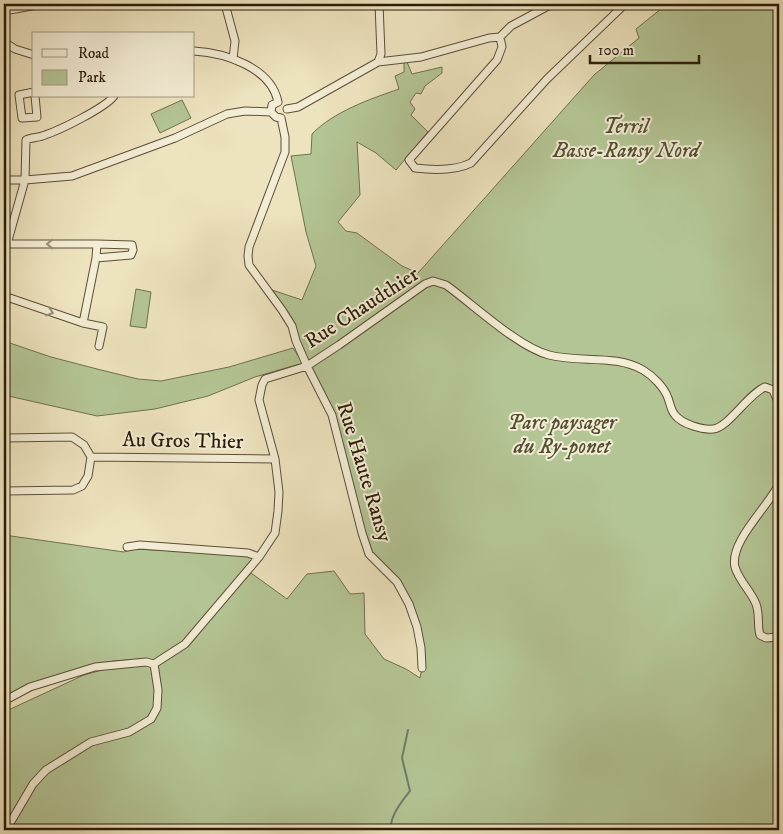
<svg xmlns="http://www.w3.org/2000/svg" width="783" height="834" viewBox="0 0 783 834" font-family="'IM FELL DW Pica',serif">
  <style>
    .green { fill: #b4c595; stroke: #6f704f }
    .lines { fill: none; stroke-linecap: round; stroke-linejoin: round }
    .stream { stroke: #6d7d6d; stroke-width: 2 }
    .minor-casing { stroke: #5b4e36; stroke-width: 9 }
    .minor { stroke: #f3edd5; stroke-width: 7 }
    .oneway { stroke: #998f79 }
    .labels { text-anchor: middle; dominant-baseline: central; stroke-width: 4; stroke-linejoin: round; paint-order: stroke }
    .park-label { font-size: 21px; font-style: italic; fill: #534f33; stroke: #f3edd5 }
    .street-label { font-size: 21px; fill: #2a1c09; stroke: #f3edd5 }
  </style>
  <rect width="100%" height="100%" fill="#ede3be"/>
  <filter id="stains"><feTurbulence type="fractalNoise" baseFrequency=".004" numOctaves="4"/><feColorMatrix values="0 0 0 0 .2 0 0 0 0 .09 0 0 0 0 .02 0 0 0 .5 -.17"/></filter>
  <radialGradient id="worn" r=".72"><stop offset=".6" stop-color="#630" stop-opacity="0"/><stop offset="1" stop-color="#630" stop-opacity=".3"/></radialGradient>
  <path class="green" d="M667 4H779V830H4V712L84 675 141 659 113 661 30 686 4 700V535L124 552 132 549 249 554 253 558 183 643 184 648 251 573 287 599 307 574 334 571 350 594 364 593 365 634 384 659 406 669 420 678 422 668 417 627 397 582 369 554 332 415 297 341 295 324 272 290 302 300 316 266 306 232 291 156 311 154 312 134C333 112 370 99 399 89L395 76 404 72V63L407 62 412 74 442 67V73L425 86 421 94 416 93 410 102 415 109 411 115 428 132 396 170 376 153 357 142 360 195 338 222 346 231 357 233 402 266 418 273 594 75 639 38 636 29Z
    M182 100 191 118 160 133 151 114Z
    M136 289 151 292 146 328 130 326Z
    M4 341 51 357 101 370 138 379 161 381 229 367 293 348 303 363 255 377 208 396 155 409 97 416 4 395Z"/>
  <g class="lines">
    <path class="stream" d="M391 830C389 817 402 801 410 791L402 758 408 730"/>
    <defs>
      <path id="minor" d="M225 4 235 41 233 59
        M4 11 43 4
        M500 37 502 47 497 60 409 160 415 168C432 170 455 171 471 163L547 79 625 4
        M4 42 15 49 34 55
        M194 51C225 53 271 67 278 102
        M378 62 421 57 489 38 500 37 511 26 552 4
        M34 92 19 95 22 118 37 117 35 96
        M278 102 272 105 271 112 276 117 281 118
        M287 109 298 107 378 62 381 54 379 4
        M281 118 285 137V152L249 247 248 256 249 265 282 310 292 326 296 341 307 366 332 415 362 533 369 554 397 582 409 604 417 627 421 648 422 668
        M4 180H25L72 176 175 138 227 114 245 111 271 112
        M4 244H97L96 258 83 323 4 296
        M7 244 25 180 26 140C32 137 39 138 45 135 60 130 105 108 114 96
        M96 258 131 255 133 250 132 245 97 244
        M83 323 103 327 99 346
        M4 438 72 437 84 445 91 457 88 476 82 486 73 490 4 491
        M91 457 275 459
        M779 484C768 507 729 542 735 567 739 581 751 591 756 604 760 614 757 625 760 635L766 638 779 637
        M127 547 140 545 248 553 259 557
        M154 664 185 644 259 557 275 533 278 511 279 492 275 459 259 400 262 385 265 379 307 366 339 345 425 284 433 281 446 285C474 305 518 347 549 355 579 363 616 354 643 370 653 376 664 387 668 398 670 403 671 411 675 415 682 424 702 430 713 429 728 428 748 394 765 387L773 390 779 404
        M4 701 30 687 95 667 146 662 154 664
        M6 830 33 784 46 770 91 742 129 732 151 719 157 708 158 690 154 664"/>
    </defs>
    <use href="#minor" class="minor-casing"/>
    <use href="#minor" class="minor"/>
  </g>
  <defs><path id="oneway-chevron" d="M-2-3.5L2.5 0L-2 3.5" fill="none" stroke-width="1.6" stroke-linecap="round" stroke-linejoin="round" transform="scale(1.25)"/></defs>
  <g class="oneway">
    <use href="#oneway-chevron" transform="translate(50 244) rotate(180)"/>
    <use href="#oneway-chevron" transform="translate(50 312) rotate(18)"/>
  </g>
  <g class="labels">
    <g class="park-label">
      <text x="626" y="127">Terril<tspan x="626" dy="24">Basse-Ransy Nord</tspan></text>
      <text x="562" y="423">Parc paysager<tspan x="562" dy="24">du Ry-ponet</tspan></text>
    </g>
    <g class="street-label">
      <text transform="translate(362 308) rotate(-33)">Rue Chaudthier</text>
      <text transform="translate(183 441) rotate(1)">Au Gros Thier</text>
      <text transform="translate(364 472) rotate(73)">Rue Haute Ransy</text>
    </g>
  </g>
  <rect width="783" height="834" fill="none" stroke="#ede3be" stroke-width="20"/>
  <rect x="5" y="5" width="773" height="824" fill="none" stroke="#2a1c09" stroke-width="2.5"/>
  <rect x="10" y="10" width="763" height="814" fill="none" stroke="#2a1c09"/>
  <rect x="32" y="32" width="162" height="65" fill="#f3edd5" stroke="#a39983"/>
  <rect x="42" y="49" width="25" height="8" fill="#f3edd5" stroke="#a39983"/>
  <text x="78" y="58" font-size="15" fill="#2a1c09">Road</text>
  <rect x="42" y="70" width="25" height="15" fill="#b4c595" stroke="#a39983"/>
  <text x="78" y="82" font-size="15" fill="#2a1c09">Park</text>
  <path d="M590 55v8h109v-8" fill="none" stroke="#2a1c09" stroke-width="2.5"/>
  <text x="598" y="55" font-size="15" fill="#2a1c09" stroke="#f3edd5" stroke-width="4" paint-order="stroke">100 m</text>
  <rect width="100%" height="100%" filter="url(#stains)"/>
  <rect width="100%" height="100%" fill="url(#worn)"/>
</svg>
